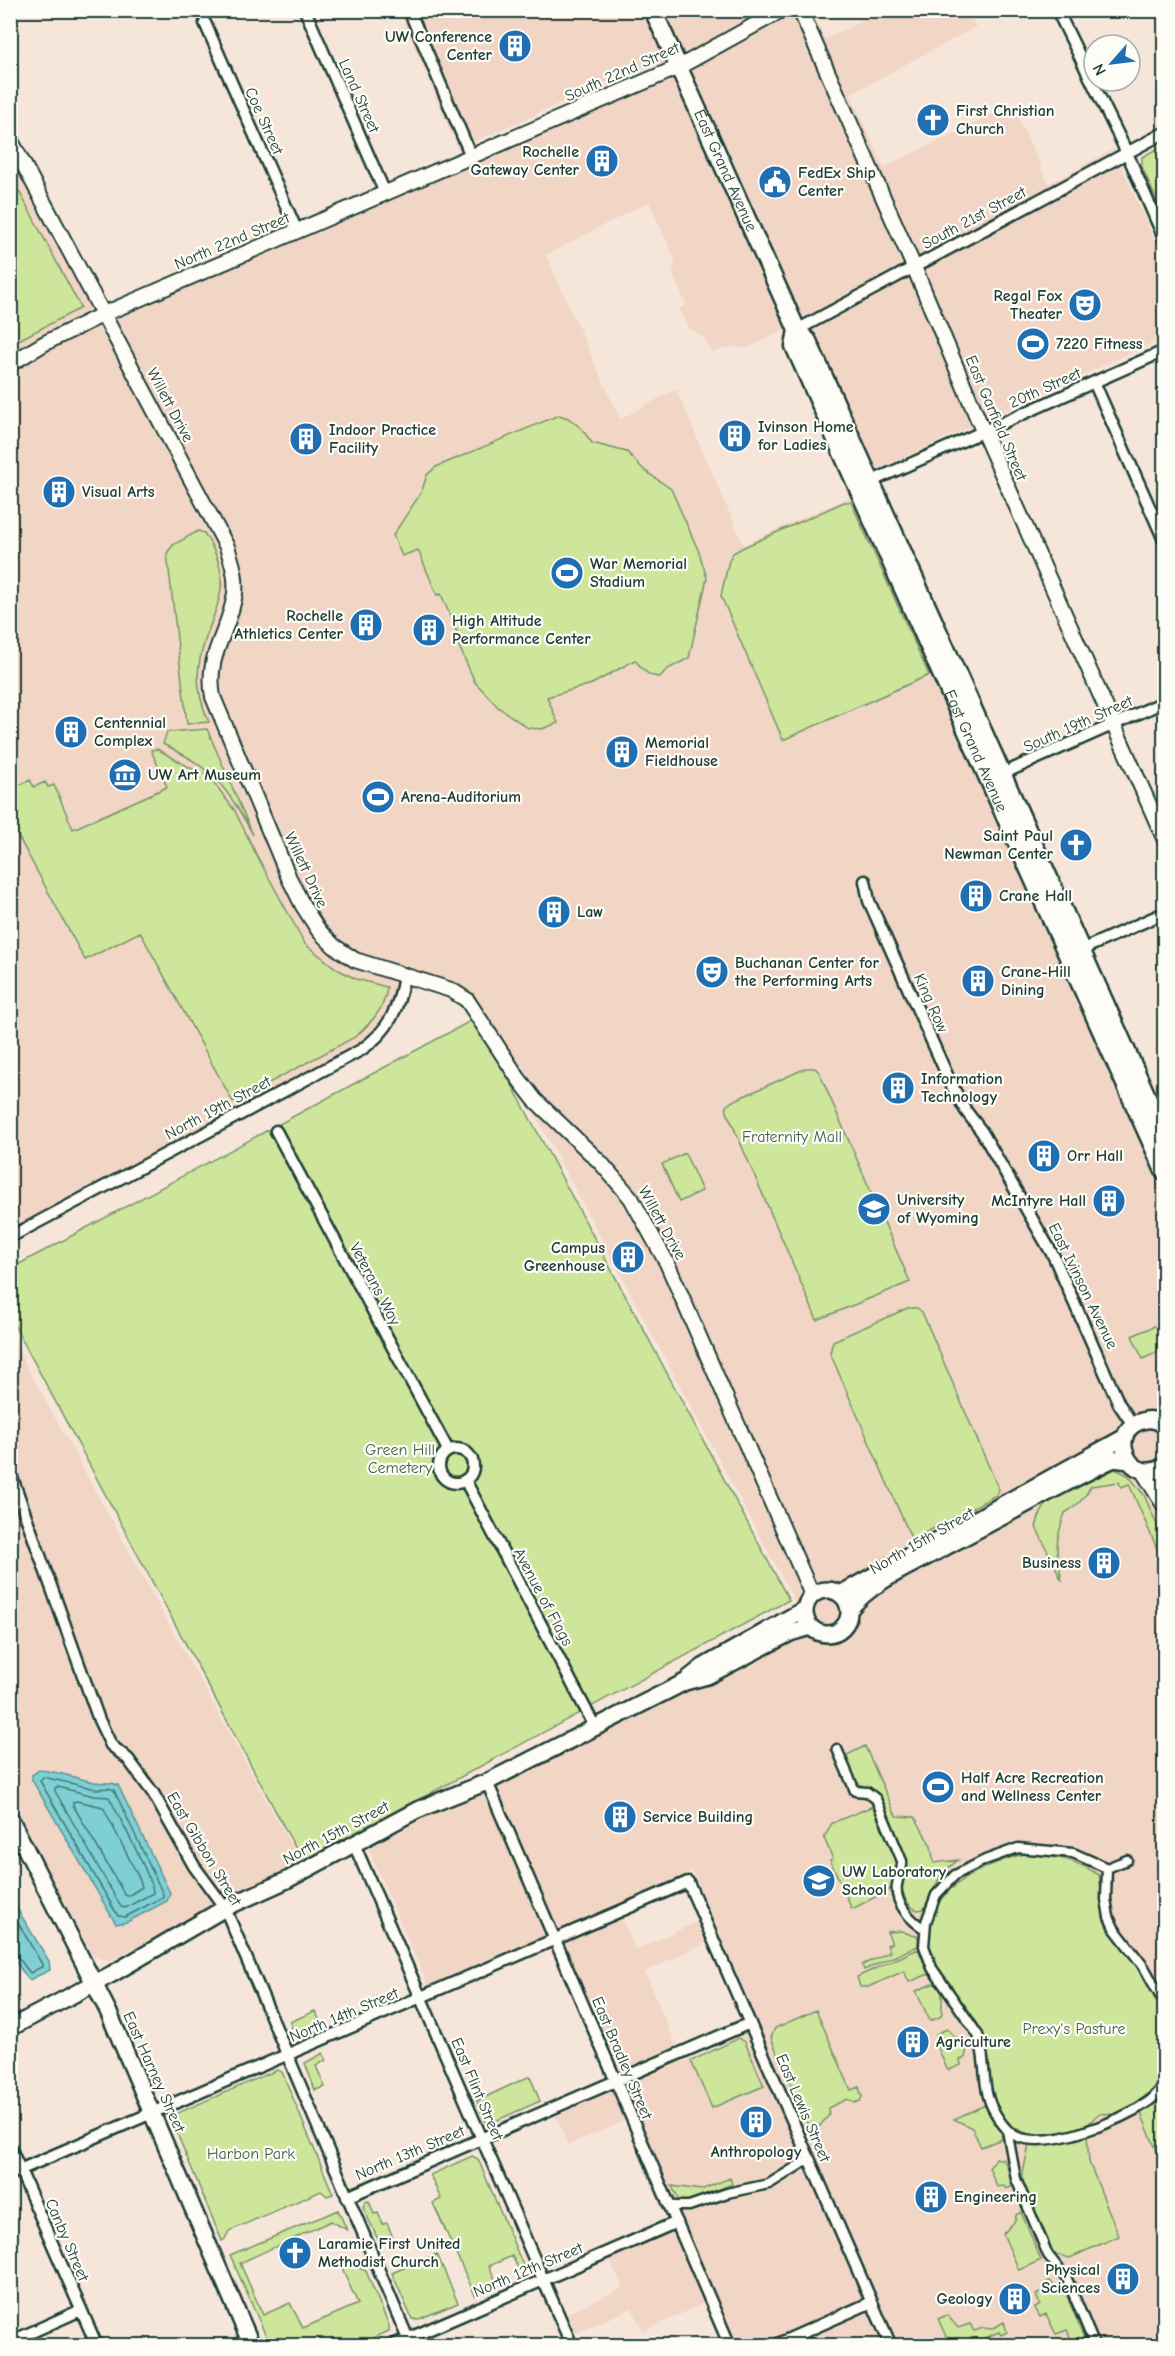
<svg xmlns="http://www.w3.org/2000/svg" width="1175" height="2356" viewBox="0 0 1175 2356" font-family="'Comic Neue',sans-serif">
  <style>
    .built { fill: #f1d6c6; fill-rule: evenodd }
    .green { fill: #cee69b; stroke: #769268; stroke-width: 1.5 }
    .water { fill: #7fd0d5; stroke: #599595; stroke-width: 1.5 }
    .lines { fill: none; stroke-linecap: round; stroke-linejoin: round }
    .shore { stroke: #457874; stroke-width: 1.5 }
    .pedestrian-casing { stroke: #1f3d34; stroke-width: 13 }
    .minor-casing { stroke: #1f3d34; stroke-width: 15 }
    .tertiary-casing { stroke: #1f3d34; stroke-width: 18 }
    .secondary-casing { stroke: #1f3d34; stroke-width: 20 }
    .primary-casing { stroke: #1f3d34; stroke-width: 21 }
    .pedestrian { stroke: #fdfcf7; stroke-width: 8 }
    .minor { stroke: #fdfcf7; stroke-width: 10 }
    .tertiary { stroke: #fdfcf7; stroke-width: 14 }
    .secondary { stroke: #fdfcf7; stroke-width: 15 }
    .primary { stroke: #fdfcf7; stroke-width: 16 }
    .labels { text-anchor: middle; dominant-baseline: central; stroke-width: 4.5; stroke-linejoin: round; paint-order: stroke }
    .poi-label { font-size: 16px; font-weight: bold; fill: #1f3d34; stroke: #fdfcf7; text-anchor: start }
    .street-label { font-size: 16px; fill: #1f3d34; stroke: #fdfcf7 }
    .park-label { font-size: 16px; fill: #425f49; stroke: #fdfcf7 }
  </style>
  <rect width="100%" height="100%" fill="#f6e6da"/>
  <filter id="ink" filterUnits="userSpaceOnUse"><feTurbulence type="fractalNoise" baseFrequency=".0167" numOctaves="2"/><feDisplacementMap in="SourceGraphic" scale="12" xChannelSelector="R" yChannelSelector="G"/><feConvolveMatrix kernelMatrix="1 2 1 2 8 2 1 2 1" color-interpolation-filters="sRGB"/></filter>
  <g filter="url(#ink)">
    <path class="built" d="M399 11H812L825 39 881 11H980L971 16 976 27 850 94 884 167 1012 105 1049 184 1114 149 1164 262V338L876 470 809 318 746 349 734 347 712 352 705 339 688 327 678 309 686 304 672 274 675 260 649 202 546 255 620 419 676 389 743 544 852 496 1164 1195V2345H721L703 2304 643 2331 632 2308 576 2333 567 2313 623 2288 609 2258 671 2230 625 2121 568 2145 556 2116 612 2091 545 1936 428 1986 368 1849 423 1818 488 1792 614 1727 804 1619 538 1120 467 1000 404 975 401 994 372 1042 11 1227 10 139 104 314 664 73 657 60 458 149ZM692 1871 712 1915 635 1950 617 1905ZM720 1936 761 2029 683 2062 645 1972Z
      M10 1336 300 1861 110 1961 93 1956 11 1802Z"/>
    <path class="green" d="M1164 145V217L1142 167V157Z
      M10 174 81 308 11 344H10Z
      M559 415 568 418 581 428 592 443 627 452 644 470 671 489 699 552 707 578 689 658 666 670 660 677C647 677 642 668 635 660L592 684 547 697 558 723 542 729 528 728 498 707 475 682 458 644 461 642 441 594 437 595 418 550 402 556 393 535 421 493 427 475 436 467Z
      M844 502H851L929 675 783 740 721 596 729 560 733 553 742 548Z
      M198 531 204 533C240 587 211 607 200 659 195 681 200 702 209 722L187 724 167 553 173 545Z
      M207 729 253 835C228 788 212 767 163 744L167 732Z
      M157 749 196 771 198 769 212 780 235 811 256 854 305 944 337 969 356 979 387 987C385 1009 371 1023 355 1037L233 1102 140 932 85 960 11 823V789L30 780 34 787 45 782 48 787 54 785 73 829 167 787 151 750Z
      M476 1018 789 1600 303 1862 11 1319 10 1269Z
      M806 1068H815L819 1072 910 1282 817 1320 727 1112 726 1106 733 1101Z
      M685 1153 702 1191 679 1202 662 1164Z
      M908 1308H917L922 1312 999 1490 996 1495 912 1540 830 1353 833 1341Z
      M1164 1322V1349L1143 1359 1132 1336Z
      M1115 1469 1128 1475 1144 1495 1164 1541V1565L1129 1484 1121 1487 1119 1482 1091 1486C1085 1498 1076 1507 1065 1513 1054 1545 1056 1549 1062 1581L1036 1527 1039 1517 1047 1502Z
      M865 1746 896 1816 915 1817 931 1846 934 1863 958 1860 942 1873 924 1909 917 1910 911 1907 905 1898 901 1886 907 1863 879 1799 870 1789 857 1783 843 1757Z
      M873 1806 898 1865 893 1888 852 1909 830 1860 833 1859 824 1838 832 1823Z
      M1028 1853C1056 1856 1074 1859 1099 1875L1105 1916 1109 1928 1155 1991 1164 2012 1163 2081C1151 2091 1130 2111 1114 2114 1107 2115 1103 2111 1096 2116 1093 2118 1091 2123 1087 2125 1057 2143 1017 2141 998 2110 984 2089 992 2055 981 2031 970 2005 947 1988 935 1963 903 1900 979 1865 1028 1853Z
      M902 1931 911 1935 918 1936V1946L864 1970 862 1965 890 1952 887 1945 892 1943 887 1932Z
      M918 1949 929 1974 909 1982 904 1971 868 1987H860L857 1977Z
      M932 1984 938 1985 942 1991V2013L940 2017 930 2021 916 1991Z
      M816 2010 851 2090 859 2087 862 2097 860 2101 854 2103 847 2099 828 2108 829 2115 812 2135 771 2038 775 2028Z
      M315 2011 324 2029 305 2037 302 2030 292 2028 290 2022Z
      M947 2029 967 2048 965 2058 960 2060 961 2065 949 2070 947 2069 935 2041 938 2039 936 2034Z
      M739 2038 745 2042 764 2086 712 2108 691 2061Z
      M323 2053 326 2060 316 2066 325 2087 315 2090 305 2063Z
      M277 2070 282 2072 333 2194 327 2196 321 2191 229 2231 225 2239 222 2241 171 2119 173 2115Z
      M530 2076 540 2101 491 2123 485 2121 477 2101Z
      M1164 2093V2168L1140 2111Z
      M985 2105 1001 2130 1002 2139 981 2147 972 2128 954 2119Z
      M1087 2135 1089 2162 1119 2236 1070 2258 1051 2253 1021 2183 1029 2144Z
      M472 2156 478 2159 525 2270 521 2274 512 2256 489 2266 498 2285 475 2295 433 2203 441 2199 430 2175Z
      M996 2158 1004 2160 1015 2185 1006 2189 1004 2186 997 2187 989 2168Z
      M730 2178 732 2184 681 2205 672 2186 701 2190Z
      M369 2201 374 2214 378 2213 383 2224 387 2223 393 2238 380 2244 363 2207 365 2202Z
      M338 2210 347 2230 331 2221 240 2263 263 2315 290 2303 303 2328 358 2304 339 2262 349 2257 355 2266 366 2271 389 2326V2331L358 2345H270L230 2255Z
      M1021 2212 1041 2260 1019 2270 1003 2234 1015 2221 1016 2215Z
      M437 2254 458 2303 419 2319H412L392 2273Z
      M1050 2281 1055 2287 1062 2284 1087 2345H1073L1067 2330 1056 2334 1046 2314 1040 2317 1035 2308 1040 2305 1036 2295 1045 2291 1043 2284Z
      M947 2315 958 2328 970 2324 974 2331 983 2328 992 2329 1004 2322 1007 2332 1001 2335 999 2332 968 2345H950L938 2319Z"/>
    <path class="water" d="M39 1770C59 1771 76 1779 95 1782 104 1784 109 1781 118 1785L170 1893 167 1901 127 1922 116 1924 32 1780V1775Z
      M10 1897 49 1961 50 1970 29 1980 11 1956Z"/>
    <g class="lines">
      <path class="shore" d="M43 1777 96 1789 109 1788 114 1790 163 1894V1897L125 1917 118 1916 40 1781Z
        M58 1787 94 1796 109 1797C117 1813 154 1880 153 1893L125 1908 121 1907 55 1791V1788Z
        M77 1801 103 1807 140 1880 142 1887 128 1896 125 1895 73 1805V1802Z
        M10 1909 43 1966 30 1973 17 1956 10 1954"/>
      <defs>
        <path id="pedestrian" d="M837 1749 855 1791 867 1792 876 1799 902 1861C903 1870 898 1876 897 1885 894 1903 911 1921 925 1929
          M1127 1860 1107 1868 1106 1899 1109 1917 1114 1928 1144 1967 1164 2003
          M1107 1868 1073 1853 1018 1848 985 1860 955 1875 936 1895 926 1922 924 1946 932 1968 978 2035C987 2059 981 2089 994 2111 999 2120 1007 2133 1018 2137 1052 2149 1120 2121 1148 2102 1154 2098 1159 2091 1164 2086
          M1007 2130 1016 2179 1048 2255 1067 2279 1095 2346
          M670 2206H689L727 2193 769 2184 809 2159
          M1159 2346 1164 2343"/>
        <path id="minor" d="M305 10 385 193
          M409 10 471 156
          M1057 10 1127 153 1164 238
          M205 23 297 231
          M797 330 1164 133
          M1094 382 1164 540
          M872 481 1164 351
          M1004 773 1164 702
          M865 881 869 901 952 1086 966 1111 982 1132 1054 1257 1119 1404 1133 1425
          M1083 949 1164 913
          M276 1131 448 1450
          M10 1237 361 1050C389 1031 400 1007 404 974
          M439 1466a17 17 0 1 1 34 0a17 17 0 1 1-34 0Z
          M10 1472 99 1720 111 1745 128 1759 153 1793 194 1866 225 1908 411 2346
          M465 1480 595 1727
          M487 1782 730 2346
          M354 1844 572 2346
          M10 2147 97 2346
          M10 2174 688 1882 891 2346
          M347 2197 750 2023
          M10 2342 81 2310
          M391 2346 677 2222
          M773 2346 872 2302"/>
        <path id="tertiary" d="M800 10 914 267 983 431 1164 838
          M10 139 227 547C232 562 237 577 235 593 230 632 205 653 213 697L289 878 303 906 319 931 334 946 355 960 451 990 467 1000 518 1078 535 1100 601 1163 631 1198 667 1263 812 1595
          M10 364 45 343 104 314 679 67 782 10
          M1163 1467 1164 1485
          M1142 1470 1164 1505"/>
        <path id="secondary" d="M1164 1425C1157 1420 1150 1418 1142 1421 1106 1431 1129 1488 1164 1466
          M805 1612a22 22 0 1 1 44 0a22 22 0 1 1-44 0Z
          M840 1594 1125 1437
          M849 1610C871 1582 910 1566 940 1550 994 1521 1048 1492 1103 1464L1114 1459 1129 1461
          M689 1678 703 1667 805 1609
          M10 1818 108 2011 252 2346
          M10 2028 112 1974 225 1908 287 1880 417 1810 487 1782 685 1682 707 1676 790 1633 811 1627"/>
        <g id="primary">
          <path id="s1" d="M653 10 797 330 808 341 1164 1134"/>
          <path id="s2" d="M797 330 794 346 1164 1171"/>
        </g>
      </defs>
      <use href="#pedestrian" class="pedestrian-casing"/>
      <use href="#minor" class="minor-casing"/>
      <use href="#tertiary" class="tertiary-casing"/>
      <use href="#secondary" class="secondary-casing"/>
      <use href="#primary" class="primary-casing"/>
      <use href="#pedestrian" class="pedestrian"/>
      <use href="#minor" class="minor"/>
      <use href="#tertiary" class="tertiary"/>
      <use href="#secondary" class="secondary"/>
      <use href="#primary" class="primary"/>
    </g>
  </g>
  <defs>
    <symbol id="building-disc" viewBox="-11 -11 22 22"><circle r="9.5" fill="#1f6fb2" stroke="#fdfcf7"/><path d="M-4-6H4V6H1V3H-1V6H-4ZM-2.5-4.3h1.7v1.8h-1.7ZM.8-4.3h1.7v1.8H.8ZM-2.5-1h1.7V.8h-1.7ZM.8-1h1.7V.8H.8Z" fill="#fff"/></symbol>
    <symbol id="church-disc" viewBox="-11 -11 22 22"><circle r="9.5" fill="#1f6fb2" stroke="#fdfcf7"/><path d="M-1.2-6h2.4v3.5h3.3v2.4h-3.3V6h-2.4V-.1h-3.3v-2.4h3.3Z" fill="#fff"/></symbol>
    <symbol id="civic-disc" viewBox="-11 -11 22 22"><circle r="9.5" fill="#1f6fb2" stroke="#fdfcf7"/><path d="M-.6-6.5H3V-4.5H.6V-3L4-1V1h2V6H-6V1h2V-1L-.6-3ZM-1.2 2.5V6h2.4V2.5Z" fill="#fff"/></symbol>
    <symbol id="theatre-disc" viewBox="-11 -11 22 22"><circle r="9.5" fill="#1f6fb2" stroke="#fdfcf7"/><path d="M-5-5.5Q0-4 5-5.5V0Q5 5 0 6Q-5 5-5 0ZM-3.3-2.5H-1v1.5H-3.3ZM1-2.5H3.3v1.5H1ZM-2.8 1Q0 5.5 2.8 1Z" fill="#fff"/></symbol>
    <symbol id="stadium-disc" viewBox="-11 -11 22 22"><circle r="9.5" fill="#1f6fb2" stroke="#fdfcf7"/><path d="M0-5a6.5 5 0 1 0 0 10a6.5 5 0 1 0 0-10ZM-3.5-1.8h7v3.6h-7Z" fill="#fff"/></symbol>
    <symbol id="museum-disc" viewBox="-11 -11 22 22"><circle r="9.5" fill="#1f6fb2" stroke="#fdfcf7"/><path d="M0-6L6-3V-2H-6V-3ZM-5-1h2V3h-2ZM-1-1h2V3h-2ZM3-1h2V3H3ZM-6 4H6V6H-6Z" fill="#fff"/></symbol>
    <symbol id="university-disc" viewBox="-11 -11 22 22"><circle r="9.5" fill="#1f6fb2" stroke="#fdfcf7"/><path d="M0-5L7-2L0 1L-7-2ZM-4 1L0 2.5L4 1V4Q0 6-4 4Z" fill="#fff"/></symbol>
    <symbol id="school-disc" viewBox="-11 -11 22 22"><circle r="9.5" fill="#1f6fb2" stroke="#fdfcf7"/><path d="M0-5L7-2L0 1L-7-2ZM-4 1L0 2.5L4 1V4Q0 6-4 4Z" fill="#fff"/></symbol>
  </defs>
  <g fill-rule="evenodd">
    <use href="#building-disc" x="496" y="27" width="38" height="38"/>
    <use href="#church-disc" x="914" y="101" width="38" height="38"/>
    <use href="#building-disc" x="583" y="142" width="38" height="38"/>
    <use href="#civic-disc" x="756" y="163" width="38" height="38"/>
    <use href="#theatre-disc" x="1066" y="286" width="38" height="38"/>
    <use href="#stadium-disc" x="1014" y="325" width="38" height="38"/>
    <use href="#building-disc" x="716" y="417" width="38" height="38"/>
    <use href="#building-disc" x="287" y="420" width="38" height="38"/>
    <use href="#building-disc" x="40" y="473" width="38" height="38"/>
    <use href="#stadium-disc" x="548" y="554" width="38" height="38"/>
    <use href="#building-disc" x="347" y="606" width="38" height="38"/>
    <use href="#building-disc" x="410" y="611" width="38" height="38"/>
    <use href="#building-disc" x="52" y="713" width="38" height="38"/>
    <use href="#building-disc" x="603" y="733" width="38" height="38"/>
    <use href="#museum-disc" x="106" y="756" width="38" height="38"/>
    <use href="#stadium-disc" x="359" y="778" width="38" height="38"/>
    <use href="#church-disc" x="1057" y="826" width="38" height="38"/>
    <use href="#building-disc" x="957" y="877" width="38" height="38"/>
    <use href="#building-disc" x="535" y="893" width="38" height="38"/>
    <use href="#theatre-disc" x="693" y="953" width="38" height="38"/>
    <use href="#building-disc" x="959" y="962" width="38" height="38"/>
    <use href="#building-disc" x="879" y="1069" width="38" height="38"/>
    <use href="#building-disc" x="1025" y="1137" width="38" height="38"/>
    <use href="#building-disc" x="1090" y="1182" width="38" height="38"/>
    <use href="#university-disc" x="855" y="1190" width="38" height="38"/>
    <use href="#building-disc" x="609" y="1238" width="38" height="38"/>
    <use href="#building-disc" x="1085" y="1544" width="38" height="38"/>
    <use href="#stadium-disc" x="919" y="1768" width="38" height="38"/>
    <use href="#building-disc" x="601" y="1798" width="38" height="38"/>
    <use href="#school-disc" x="800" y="1862" width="38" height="38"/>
    <use href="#building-disc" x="894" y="2023" width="38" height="38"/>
    <use href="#building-disc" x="737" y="2103" width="38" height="38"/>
    <use href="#building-disc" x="912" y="2178" width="38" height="38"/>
    <use href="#church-disc" x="276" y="2234" width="38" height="38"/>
    <use href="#building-disc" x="1104" y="2260" width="38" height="38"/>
    <use href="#building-disc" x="996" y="2280" width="38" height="38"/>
  </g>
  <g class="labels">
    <g class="poi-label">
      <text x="492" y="37" text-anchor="end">UW Conference<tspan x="492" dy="18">Center</tspan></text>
      <text x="956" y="111">First Christian<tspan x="956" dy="18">Church</tspan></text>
      <text x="579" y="152" text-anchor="end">Rochelle<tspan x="579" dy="18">Gateway Center</tspan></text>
      <text x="798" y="173">FedEx Ship<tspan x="798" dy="18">Center</tspan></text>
      <text x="1062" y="296" text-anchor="end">Regal Fox<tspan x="1062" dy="18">Theater</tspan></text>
      <text x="1056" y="344">7220 Fitness</text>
      <text x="758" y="427">Ivinson Home<tspan x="758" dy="18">for Ladies</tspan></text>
      <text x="329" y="430">Indoor Practice<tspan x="329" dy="18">Facility</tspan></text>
      <text x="82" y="492">Visual Arts</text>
      <text x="590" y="564">War Memorial<tspan x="590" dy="18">Stadium</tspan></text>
      <text x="343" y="616" text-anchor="end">Rochelle<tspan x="343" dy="18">Athletics Center</tspan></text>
      <text x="452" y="621">High Altitude<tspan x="452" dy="18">Performance Center</tspan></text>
      <text x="94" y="723">Centennial<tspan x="94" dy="18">Complex</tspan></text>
      <text x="645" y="743">Memorial<tspan x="645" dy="18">Fieldhouse</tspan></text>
      <text x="148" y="775">UW Art Museum</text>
      <text x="401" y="797">Arena-Auditorium</text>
      <text x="1053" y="836" text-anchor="end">Saint Paul<tspan x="1053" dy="18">Newman Center</tspan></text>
      <text x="999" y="896">Crane Hall</text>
      <text x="577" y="912">Law</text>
      <text x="735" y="963">Buchanan Center for<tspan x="735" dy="18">the Performing Arts</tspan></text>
      <text x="1001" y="972">Crane-Hill<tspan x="1001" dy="18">Dining</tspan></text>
      <text x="921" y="1079">Information<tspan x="921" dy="18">Technology</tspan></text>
      <text x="1067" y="1156">Orr Hall</text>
      <text x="897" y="1200">University<tspan x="897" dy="18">of Wyoming</tspan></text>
      <text x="1086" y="1201" text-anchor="end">McIntyre Hall</text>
      <text x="605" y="1248" text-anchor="end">Campus<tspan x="605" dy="18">Greenhouse</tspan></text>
      <text x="1081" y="1563" text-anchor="end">Business</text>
      <text x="961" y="1778">Half Acre Recreation<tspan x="961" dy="18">and Wellness Center</tspan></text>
      <text x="643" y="1817">Service Building</text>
      <text x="842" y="1872">UW Laboratory<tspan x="842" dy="18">School</tspan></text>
      <text x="936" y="2042">Agriculture</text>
      <text x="756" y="2152" text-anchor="middle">Anthropology</text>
      <text x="954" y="2197">Engineering</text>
      <text x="318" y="2244">Laramie First United<tspan x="318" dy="18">Methodist Church</tspan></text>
      <text x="1100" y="2270" text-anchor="end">Physical<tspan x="1100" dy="18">Sciences</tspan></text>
      <text x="992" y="2299" text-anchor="end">Geology</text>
    </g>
    <g class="street-label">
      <text transform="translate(622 72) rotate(-24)">South 22nd Street</text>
      <text transform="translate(359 96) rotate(66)">Land Street</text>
      <text transform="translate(264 121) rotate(66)">Coe Street</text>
      <text stroke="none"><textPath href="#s1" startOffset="176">East Grand Avenue</textPath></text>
      <text transform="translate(974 218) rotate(-28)">South 21st Street</text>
      <text transform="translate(232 241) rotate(-23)">North 22nd Street</text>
      <text transform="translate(1045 388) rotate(-24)">20th Street</text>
      <text transform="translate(170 405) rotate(62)">Willett Drive</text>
      <text transform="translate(996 418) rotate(67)">East Garfield Street</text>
      <text transform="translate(1078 724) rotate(-24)">South 19th Street</text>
      <text stroke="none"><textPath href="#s2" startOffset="460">East Grand Avenue</textPath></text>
      <text transform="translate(306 870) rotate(65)">Willett Drive</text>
      <text transform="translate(931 1003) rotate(66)">King Row</text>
      <text transform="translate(218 1108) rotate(-28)">North 19th Street</text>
      <text transform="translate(662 1223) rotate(61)">Willett Drive</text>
      <text transform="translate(375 1284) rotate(62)">Veterans Way</text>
      <text transform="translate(1083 1286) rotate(64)">East Ivinson Avenue</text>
      <text transform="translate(922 1541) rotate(-30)">North 15th Street</text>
      <text transform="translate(543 1597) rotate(62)">Avenue of Flags</text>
      <text transform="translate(336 1833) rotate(-28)">North 15th Street</text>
      <text transform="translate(204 1849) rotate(59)">East Gibbon Street</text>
      <text transform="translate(344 2015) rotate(-23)">North 14th Street</text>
      <text transform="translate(622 2058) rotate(67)">East Bradley Street</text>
      <text transform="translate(154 2072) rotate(66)">East Harney Street</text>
      <text transform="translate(477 2089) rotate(67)">East Flint Street</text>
      <text transform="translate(803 2108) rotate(67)">East Lewis Street</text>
      <text transform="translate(410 2153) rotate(-23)">North 13th Street</text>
      <text transform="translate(67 2240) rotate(67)">Canby Street</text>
      <text transform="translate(528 2270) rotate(-23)">North 12th Street</text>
    </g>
    <g class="park-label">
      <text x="792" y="1137">Fraternity Mall</text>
      <text x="400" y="1450">Green Hill<tspan x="400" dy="18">Cemetery</tspan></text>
      <text x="1074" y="2029">Prexy's Pasture</text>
      <text x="251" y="2154">Harbon Park</text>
    </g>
  </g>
  <rect width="1175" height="2356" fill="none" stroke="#fdfcf7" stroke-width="36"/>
  <rect x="18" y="18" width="1139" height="2320" fill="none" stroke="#1f3d34" stroke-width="2" filter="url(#ink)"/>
  <g transform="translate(1112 63) rotate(242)"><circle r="28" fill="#fdfcf7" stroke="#a4b0a9" stroke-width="1.5"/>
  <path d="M0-4.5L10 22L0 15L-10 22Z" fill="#1f6fb2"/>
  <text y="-9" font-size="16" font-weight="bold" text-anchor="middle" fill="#1f3d34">N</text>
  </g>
</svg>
